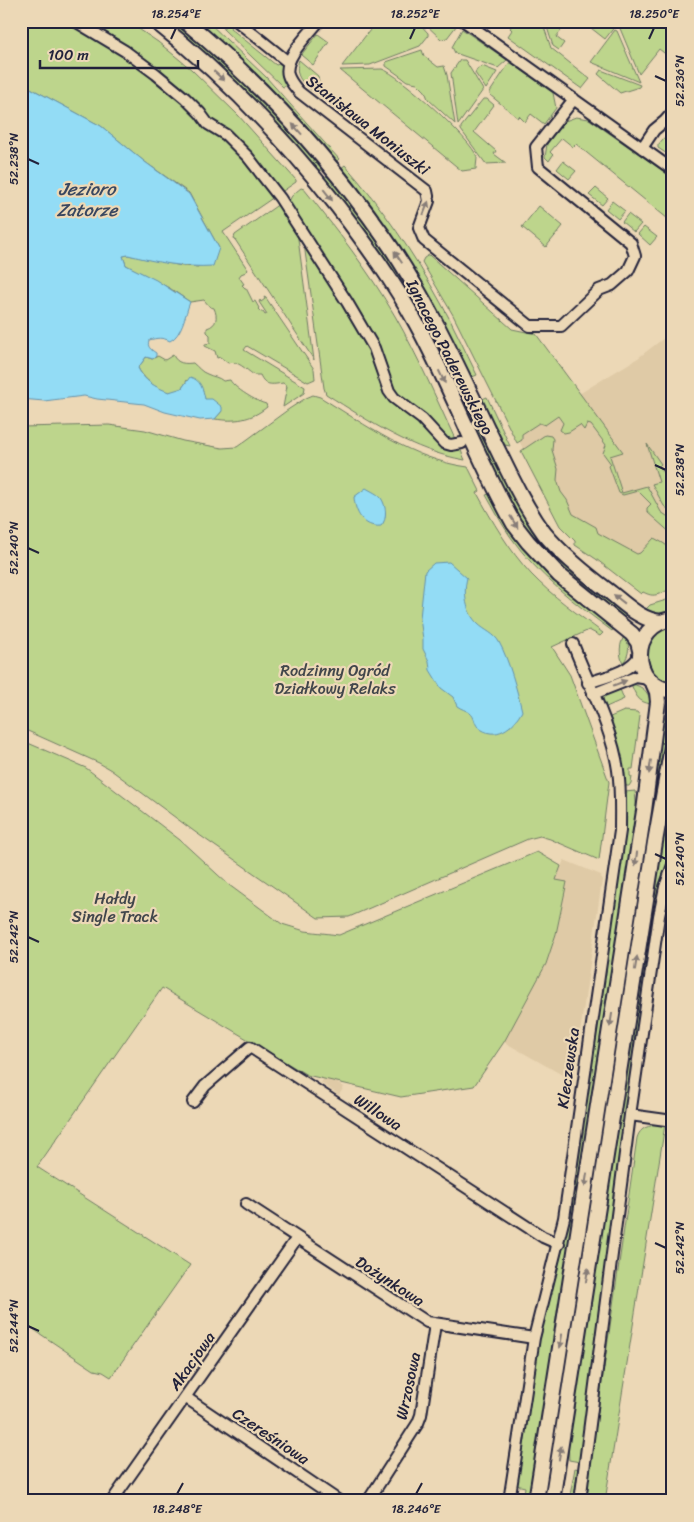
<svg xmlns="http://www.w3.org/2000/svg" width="694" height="1522" viewBox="0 0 694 1522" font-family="Sriracha,sans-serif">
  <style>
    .built { fill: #dfcaa6 }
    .green { fill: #bdd58c; stroke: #707c64 }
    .water { fill: #93dcf5; stroke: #6692ab }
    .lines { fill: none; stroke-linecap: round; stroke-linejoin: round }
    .street-casing { stroke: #22223b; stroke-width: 14 }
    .secondary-casing { stroke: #22223b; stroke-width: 18 }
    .street { stroke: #ecd8b6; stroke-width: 10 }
    .secondary { stroke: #ecd8b6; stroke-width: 14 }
    .oneway { fill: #877d78 }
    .ticks { fill: none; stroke: #22223b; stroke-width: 2 }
    .labels { text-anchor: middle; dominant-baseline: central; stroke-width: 4.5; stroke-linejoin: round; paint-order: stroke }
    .street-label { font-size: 16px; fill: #22223b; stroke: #ecd8b6 }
    .park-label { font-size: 16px; fill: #41464b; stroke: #ecd8b6 }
    .water-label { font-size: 18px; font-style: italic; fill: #394760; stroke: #ecd8b6 }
    .neatline { fill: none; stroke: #22223b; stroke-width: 2 }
    .ticks-label { font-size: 12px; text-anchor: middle; fill: #22223b }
  </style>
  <rect width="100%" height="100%" fill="#ecd8b6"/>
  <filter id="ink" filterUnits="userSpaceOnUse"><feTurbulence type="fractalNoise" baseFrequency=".02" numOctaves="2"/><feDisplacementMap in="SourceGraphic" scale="10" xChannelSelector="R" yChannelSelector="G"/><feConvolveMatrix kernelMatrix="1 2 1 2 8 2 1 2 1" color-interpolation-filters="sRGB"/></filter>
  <g filter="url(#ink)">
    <path class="built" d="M673 331V560L591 550 559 519 515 433 638 358Z
      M564 860 601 875 602 880 573 1081 504 1042 546 964 556 934 567 883 556 880Z
      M326 1075 344 1087 339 1095 321 1083Z"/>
    <path class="green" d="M21 21H127L158 42 191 69 238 115 296 180V182L223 232 248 270 246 272 241 274 239 277 244 284 242 285 245 288H246L253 302 255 301 259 308 258 309 261 312H263L265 315 267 314 259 302 260 300 261 302 265 299 264 297 266 298 314 369 315 379 308 382 247 346 244 350 305 387 304 393 283 407 287 386 283 383C271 385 265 386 260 375H254C245 369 238 360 228 363L220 357 217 358 215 351 205 346V344L210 343V335L207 332V328C217 325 218 317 214 308L210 307 204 300 190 302 171 289 126 265 123 256 128 255 182 266 198 267 219 248 189 193 145 162 101 126 21 83Z
      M164 21H175L207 47 262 100 325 171 315 169Z
      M195 21H207L266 77 339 159 335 163Z
      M377 21H417L428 33V36L420 46 370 65 342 66Z
      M422 21H451L457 25 447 38 441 39Z
      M516 21H542L551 48 590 79 582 89 508 36 512 30 510 28Z
      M545 21H569L556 37 564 43 559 50 553 46Z
      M582 21H619L605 39Z
      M623 21H656L673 35V60L659 49 639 74 619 26Z
      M228 22 232 25 230 28 276 65 281 63 287 85 283 87 223 29Z
      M462 29 507 60 498 68 455 53 452 47Z
      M615 30 617 31 639 82 591 62Z
      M318 34 329 42 313 65 301 55Z
      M422 50 424 56 438 67 444 66 447 75 455 124 428 99 425 91 417 83 407 81 386 66V62Z
      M299 60 318 76 319 84 313 91C301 82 294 75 299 60Z
      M460 60H465L483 90 458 125 451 73Z
      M510 62 553 93 556 108 544 124 531 114 525 122 519 116 518 118 490 95V92Z
      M482 66 497 72 486 89 475 73 477 69Z
      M382 69C399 74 472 140 477 157 477 160 476 166 476 169L462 171 340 70Z
      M601 70 640 85 639 87 620 93 598 74Z
      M483 99H487L494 105 474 132 496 151 494 154 506 163 486 164 461 130V127Z
      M576 117 589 119 673 178V223L576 144 573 147 562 138 550 152 553 155 549 161 545 157 547 144 565 121Z
      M673 127V158L658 148V145Z
      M563 161 576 171 569 179 557 169Z
      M345 165C382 207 414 254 441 303 454 326 465 351 477 375L470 378C452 341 435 303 413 269 390 234 364 202 340 169Z
      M320 176 330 177 365 220 403 276 443 345 435 349Z
      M301 188 304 189C337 230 369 271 395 316 418 356 436 398 455 439L452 440 445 438 429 419 393 389 366 325 336 275 289 205C289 196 295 193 301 188Z
      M596 188 608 198 602 205 589 195Z
      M612 201 625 211 618 219 606 209Z
      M279 204 297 231 314 360 234 238 235 235Z
      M539 206 563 226 546 247 522 227Z
      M628 214 641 224 634 232 622 222Z
      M644 227 657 237 650 245 638 234Z
      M304 244 341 297 368 348 379 375 418 421 459 446 465 460C413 451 370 422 326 394L324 388Z
      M429 255 512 329 536 334 623 452 610 456 622 493 647 486 661 512 673 520V535L647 512V508L651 504 638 491 623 495 619 493 609 466 611 464 603 453 606 445 591 425 587 424 584 430 580 425 569 432 564 433 560 430 563 423 558 416 545 425 539 423 522 434V440L517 443 453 315 422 262 424 258Z
      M173 355C177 364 185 364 193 363 198 367 201 372 207 374 213 377 219 377 223 381L230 380C234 388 257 402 266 404L267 407C251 420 235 422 215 419L222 411 205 399 187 380C176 406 147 385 138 368L146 357 152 359 158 356 165 360Z
      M463 392 514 496 627 612 623 618 570 578 530 536 510 504 456 395Z
      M313 395 320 397C366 425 413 460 468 467L480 491 477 493C492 521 509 550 531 574 552 596 578 614 603 633L600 636 589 630 552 647 570 675 609 782 599 860 550 839 540 836 528 839 349 917 318 918 195 832 111 770 99 763 21 728V427L109 425 145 430 183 441 222 448 237 447 289 409 306 398Z
      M487 397 510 446 505 445 501 442 480 400Z
      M545 435 551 436 553 439 552 450 558 469 557 480 561 492 567 500 573 514 596 527 598 533 637 554 640 553 654 538 663 543 673 550C673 564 678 588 662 593 654 596 651 596 643 592L641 594 596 559 575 545V541L560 526 521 451Z
      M647 444 661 464 659 466 667 478 670 477 673 480V513L664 506 652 484 659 482Z
      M489 487C499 505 508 525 520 541 545 577 581 602 615 627L612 631C575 603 537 575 510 536 501 523 494 509 486 495L489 494 487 488Z
      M673 598V608C664 614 655 615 645 610L650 605Z
      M673 626V683C639 675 639 635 673 626Z
      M625 635C630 645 630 654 623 663 619 655 619 643 625 635Z
      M631 684C643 686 649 692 651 704 638 702 636 696 631 684Z
      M619 687 624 699 604 708 602 701 605 695Z
      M624 711 637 712 640 716 633 769H630V776L632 777 631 783 629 786H626L608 718Z
      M663 718 671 719 651 823 546 1501H542Z
      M21 740 86 768 180 840 229 885 282 924 305 931 339 935 537 852 561 866 556 880 567 882 556 934 546 964 504 1042 474 1086 401 1097 307 1075 162 988 37 1167 190 1265 111 1377 103 1372 94 1370 21 1321Z
      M673 769V853L668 866 580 1462 569 1460 568 1442Z
      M635 791 637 814 530 1501H523L525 1487 516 1485 537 1349 565 1239 623 840 625 812V792Z
      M651 1123 665 1125 605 1501H585L637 1138C639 1131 644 1127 651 1126Z
      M575 1468 579 1469 575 1501H569Z"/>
    <path class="water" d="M21 83 101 126 145 162 189 194 219 248 213 266C184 268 156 262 128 255L123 256 126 265 156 280 190 302C185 315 182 335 170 341 162 337 157 338 149 340 147 347 150 349 156 353V356L153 359 146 357 138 368C144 381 155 387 169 392L182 388 190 377C201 380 203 389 205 399H212L222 407V411L215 419 200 420 165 412 144 404 97 399 84 396 44 401 21 399Z
      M366 488C371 491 378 494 381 498 386 505 388 519 381 526 363 528 355 512 354 497Z
      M449 562 467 578C463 593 466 613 478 624 484 630 495 634 499 642 509 660 517 690 522 711 514 727 495 742 478 727 474 723 475 717 470 713 466 710 461 709 457 706L453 697 441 688 430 670 429 661 423 649V639L420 618 425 571 434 563Z"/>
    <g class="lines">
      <defs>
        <path id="street" d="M75 21 125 51 156 74 185 98 200 113 208 124 226 135 248 157 280 198 347 302 374 348 389 391 394 398 422 419 444 443 451 445 462 443
          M237 21 288 62
          M319 21C309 34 283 58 288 75 290 82 295 87 299 92L427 191 429 201 419 228 424 240 530 326H561L599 290 612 285 628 271 635 256 631 243 538 167 536 147 574 99
          M464 21 673 170
          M642 148 654 130 665 121 673 112
          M588 683C605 677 630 672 639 656
          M593 694 636 677 649 679
          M193 1102 205 1086 250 1047 543 1237 559 1244
          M630 1115 673 1121
          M246 1204 427 1322 534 1338
          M185 1397 339 1501
          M112 1501 297 1238
          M368 1501 418 1423 421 1415 435 1324
          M509 1501 534 1338 564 1218 620 831C620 811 621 790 618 770 612 728 588 683 573 644
          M580 1501 630 1115 659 916 665 887 673 865"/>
        <path id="secondary" d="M155 21C224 75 284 138 338 207 366 244 394 282 416 323 452 388 477 459 514 524L528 542 559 575 632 634 638 642 640 650
          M185 21C260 83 328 157 384 237 426 297 456 363 488 430 505 464 521 501 544 533 563 556 587 575 611 593 626 605 641 620 661 622
          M673 619C629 624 629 686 673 691
          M536 1501 644 811 658 702 657 692 653 683
          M552 1501 655 842 673 741"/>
      </defs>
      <use href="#street" class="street-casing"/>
      <use href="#secondary" class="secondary-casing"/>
      <use href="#street" class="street"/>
      <use href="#secondary" class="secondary"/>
    </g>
    <defs><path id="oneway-solid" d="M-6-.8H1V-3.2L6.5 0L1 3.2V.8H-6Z" transform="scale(1.25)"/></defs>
    <g class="oneway">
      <use href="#oneway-solid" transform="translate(219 76) rotate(43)"/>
      <use href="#oneway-solid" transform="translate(297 129) rotate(-132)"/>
      <use href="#oneway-solid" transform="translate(328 195) rotate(52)"/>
      <use href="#oneway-solid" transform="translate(426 208) rotate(-69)"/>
      <use href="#oneway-solid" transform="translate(398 257) rotate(-124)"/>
      <use href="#oneway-solid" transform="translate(442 377) rotate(64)"/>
      <use href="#oneway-solid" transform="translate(514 522) rotate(58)"/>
      <use href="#oneway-solid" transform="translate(619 599) rotate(-142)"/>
      <use href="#oneway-solid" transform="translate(620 683) rotate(-21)"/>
      <use href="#oneway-solid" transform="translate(650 767) rotate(98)"/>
      <use href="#oneway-solid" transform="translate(636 859) rotate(99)"/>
      <use href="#oneway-solid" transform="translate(636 963) rotate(-81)"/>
      <use href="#oneway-solid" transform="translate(611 1020) rotate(99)"/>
      <use href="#oneway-solid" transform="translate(586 1180) rotate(99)"/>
      <use href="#oneway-solid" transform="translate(587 1275) rotate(-81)"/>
      <use href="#oneway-solid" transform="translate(561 1341) rotate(99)"/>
      <use href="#oneway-solid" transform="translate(560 1453) rotate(-81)"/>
    </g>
  </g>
  <path class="ticks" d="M171 39 176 28M410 39 415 28M649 39 654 28M655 76 666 81M28 159 39 164M655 465 666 470M28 548 39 553M655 854 666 859M28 937 39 942M655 1243 666 1248M28 1326 39 1331M177 1494 183 1483M416 1494 422 1483"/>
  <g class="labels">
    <g class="street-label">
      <text transform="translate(368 125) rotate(38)">Stanisława Moniuszki</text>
      <text transform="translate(450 357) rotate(63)">Ignacego Paderewskiego</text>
      <text transform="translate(568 1068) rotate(-82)">Kleczewska</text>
      <text transform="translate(378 1112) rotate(33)">Willowa</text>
      <text transform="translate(390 1281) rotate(33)">Dożynkowa</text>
      <text transform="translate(192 1361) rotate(-55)">Akacjowa</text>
      <text transform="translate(408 1386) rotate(-78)">Wrzosowa</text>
      <text transform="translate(271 1436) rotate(34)">Czereśniowa</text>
    </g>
    <g class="park-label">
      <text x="335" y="670">Rodzinny Ogród<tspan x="335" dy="18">Działkowy Relaks</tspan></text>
      <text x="115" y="898">Hałdy<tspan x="115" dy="18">Single Track</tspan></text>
    </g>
    <g class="water-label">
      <text x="87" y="189">Jezioro<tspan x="87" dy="21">Zatorze</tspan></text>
    </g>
  </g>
  <rect width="694" height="1522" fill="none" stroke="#ecd8b6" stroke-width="55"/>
  <path d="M40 60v8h158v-8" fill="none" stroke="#22223b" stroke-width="2.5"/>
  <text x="48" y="60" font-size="15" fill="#22223b" stroke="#ecd8b6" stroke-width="4" paint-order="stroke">100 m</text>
  <rect x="28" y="28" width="638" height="1466" class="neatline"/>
  <g class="ticks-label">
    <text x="176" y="18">18.254°E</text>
    <text x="415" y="18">18.252°E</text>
    <text x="654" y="18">18.250°E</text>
    <text transform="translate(680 81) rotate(-90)" y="4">52.236°N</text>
    <text transform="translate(14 159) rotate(-90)" y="4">52.238°N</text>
    <text transform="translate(680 470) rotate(-90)" y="4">52.238°N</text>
    <text transform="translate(14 548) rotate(-90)" y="4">52.240°N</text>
    <text transform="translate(680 859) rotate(-90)" y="4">52.240°N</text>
    <text transform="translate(14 937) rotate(-90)" y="4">52.242°N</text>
    <text transform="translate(680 1248) rotate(-90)" y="4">52.242°N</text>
    <text transform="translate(14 1326) rotate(-90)" y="4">52.244°N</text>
    <text x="177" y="1513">18.248°E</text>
    <text x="416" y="1513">18.246°E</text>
  </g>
</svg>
